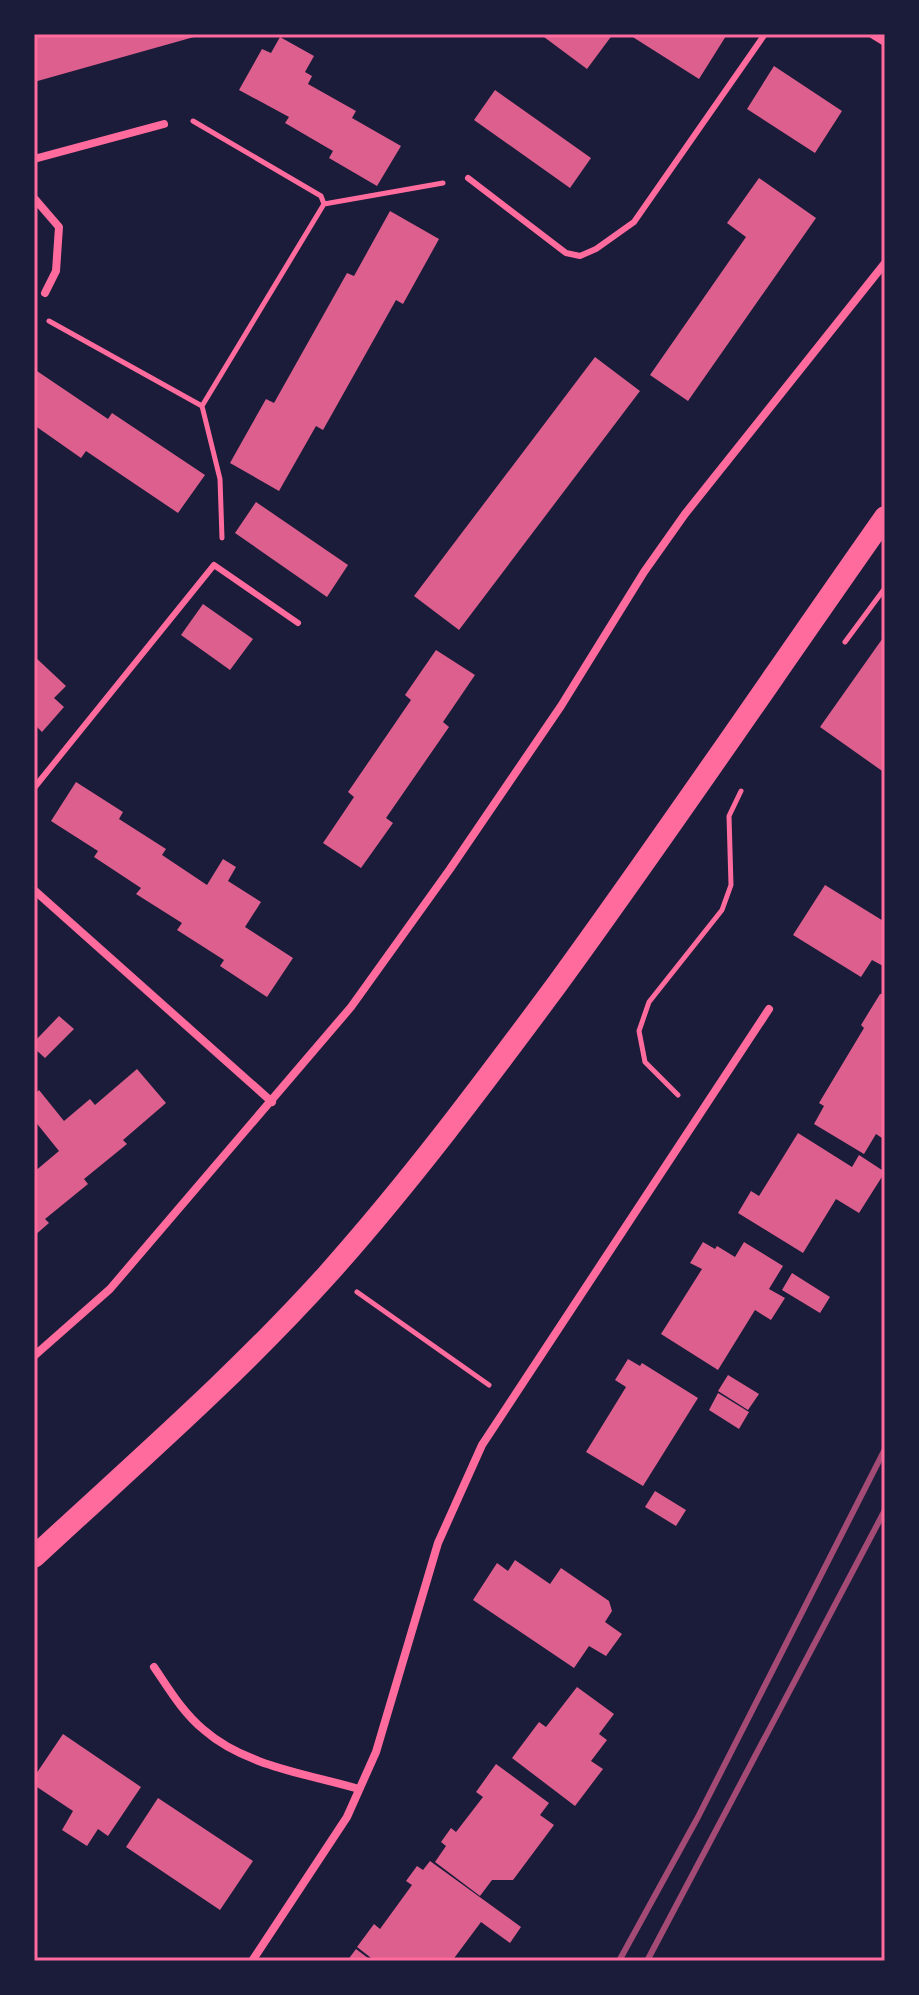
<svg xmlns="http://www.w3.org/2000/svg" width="919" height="1995" viewBox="0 0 919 1995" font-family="'IBM Plex Serif',serif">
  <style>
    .building { fill: #dd5f8e }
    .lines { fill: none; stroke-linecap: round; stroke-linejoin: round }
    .path { stroke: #ff6b9d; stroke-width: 5 }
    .service { stroke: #ff6b9d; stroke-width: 6 }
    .minor { stroke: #ff6b9d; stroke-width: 8 }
    .trunk { stroke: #ff6b9d; stroke-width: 22 }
    .rail { stroke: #a44b75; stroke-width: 6 }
    .neatline { fill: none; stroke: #ff6b9d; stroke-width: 3 }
  </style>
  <rect width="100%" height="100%" fill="#1b1b3a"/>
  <path class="building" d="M34 34H201V35L34 82Z
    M540 34H613L587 69Z
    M628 34H723L726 36 699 79Z
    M280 37 314 56 305 72 312 76 308 84 356 111 352 118 401 146 377 186 329 158 333 151 285 123 289 117 239 90 262 49 271 53Z
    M774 66 842 111 815 153 747 109Z
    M495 90 591 158 570 188 474 120Z
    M759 178 816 218 688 401 650 375 746 237 727 223Z
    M390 211 439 239 403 304 396 300 323 430 316 426 279 491 230 463 266 399 274 403 347 273 354 276Z
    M595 357 640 391 459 630 414 596Z
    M34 369 108 419 112 413 205 475 178 513 86 451 81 458 34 425Z
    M256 502 348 565 327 597 235 533Z
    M203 604 253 639 230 670 181 635Z
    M885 635V773L820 727Z
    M436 650 475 675 443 722 449 727 386 818 393 823 361 868 323 843 354 797 348 792 411 700 405 695Z
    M34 656 66 686 54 698 64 707 42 732 34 724Z
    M76 782 123 812 119 819 166 849 162 855 207 885 223 859 236 867 228 881 261 902 245 927 293 958 267 997 220 966 224 960 177 930 182 923 136 894 141 888 94 857 98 851 51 821Z
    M825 885 885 922V967L872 960 861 977 793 935Z
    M885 993V1140L876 1134 864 1154 814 1124 824 1106 819 1103 864 1028 861 1025 880 994Z
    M59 1016 74 1029 45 1058 34 1048V1042Z
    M137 1069 166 1103 123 1140 127 1144 84 1179 88 1184 45 1219 49 1223 34 1236V1172L59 1151 34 1120V1095L39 1090 64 1121 90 1099 95 1105Z
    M798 1133 852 1167 859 1155 885 1172 859 1213 836 1199 803 1253 738 1213 751 1191 759 1196Z
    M703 1242 715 1249 717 1246 735 1257 744 1242 783 1266 769 1289 785 1298 771 1320 755 1310 718 1370 661 1334 702 1269 690 1263Z
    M792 1273 830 1297 820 1313 782 1290Z
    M628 1359 640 1366 642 1363 698 1398 643 1486 586 1452 626 1387 615 1380Z
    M728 1375 759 1394 748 1410 718 1391Z
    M718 1393 749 1412 739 1429 709 1410Z
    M655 1491 686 1510 676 1526 645 1507Z
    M515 1560 550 1584 561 1568 609 1601 612 1611 605 1622 622 1634 606 1656 589 1646 574 1668 473 1600 497 1563 508 1571Z
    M577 1687 614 1714 599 1734 607 1740 591 1761 603 1769 575 1806 512 1758 539 1722 546 1727Z
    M63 1734 141 1787 108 1836 98 1829 87 1846 62 1830 73 1811 34 1785V1777Z
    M496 1764 549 1803 540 1815 554 1825 513 1880H492L480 1896 435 1862 446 1846 441 1842 451 1828 456 1832 483 1797 476 1792Z
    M158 1798 253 1861 220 1910 126 1847Z
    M430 1861 521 1927 510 1943 481 1922 452 1961H375L357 1947 374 1924 380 1929 412 1885 406 1881 417 1866 423 1870Z
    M356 1949 372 1961H347Z"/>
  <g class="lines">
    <path class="path" d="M193 121 321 196 324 204 443 183
      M49 321 202 406 324 204
      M202 406 220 479 222 538
      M845 642 885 588
      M678 1095 645 1062 639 1031 649 1002 722 910 731 885 729 816 741 791
      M357 1292 489 1385"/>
    <path class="service" d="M468 178 566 253 580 256 596 249 634 222 765 34
      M34 788 214 565 298 623"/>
    <path class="minor" d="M872 34 885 42
      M34 159 164 124
      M34 198 59 227 56 271 45 293
      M34 890 272 1102
      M34 1356 110 1289 351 1007 450 869 561 706 644 572 685 514 885 263
      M154 1667C169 1689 183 1713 204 1730 245 1766 308 1774 359 1789
      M252 1961 347 1817 376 1752 438 1543 482 1445 769 1009"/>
    <path class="trunk" d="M34 1557C133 1465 236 1376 327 1275 410 1182 484 1083 558 983 670 829 776 672 885 517"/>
    <path class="rail" d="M619 1961 698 1817 885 1449
      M647 1961 885 1510"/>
  </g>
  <rect width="919" height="1995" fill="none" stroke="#1b1b3a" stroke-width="72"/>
  <rect x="36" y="36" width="847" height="1923" class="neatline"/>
</svg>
